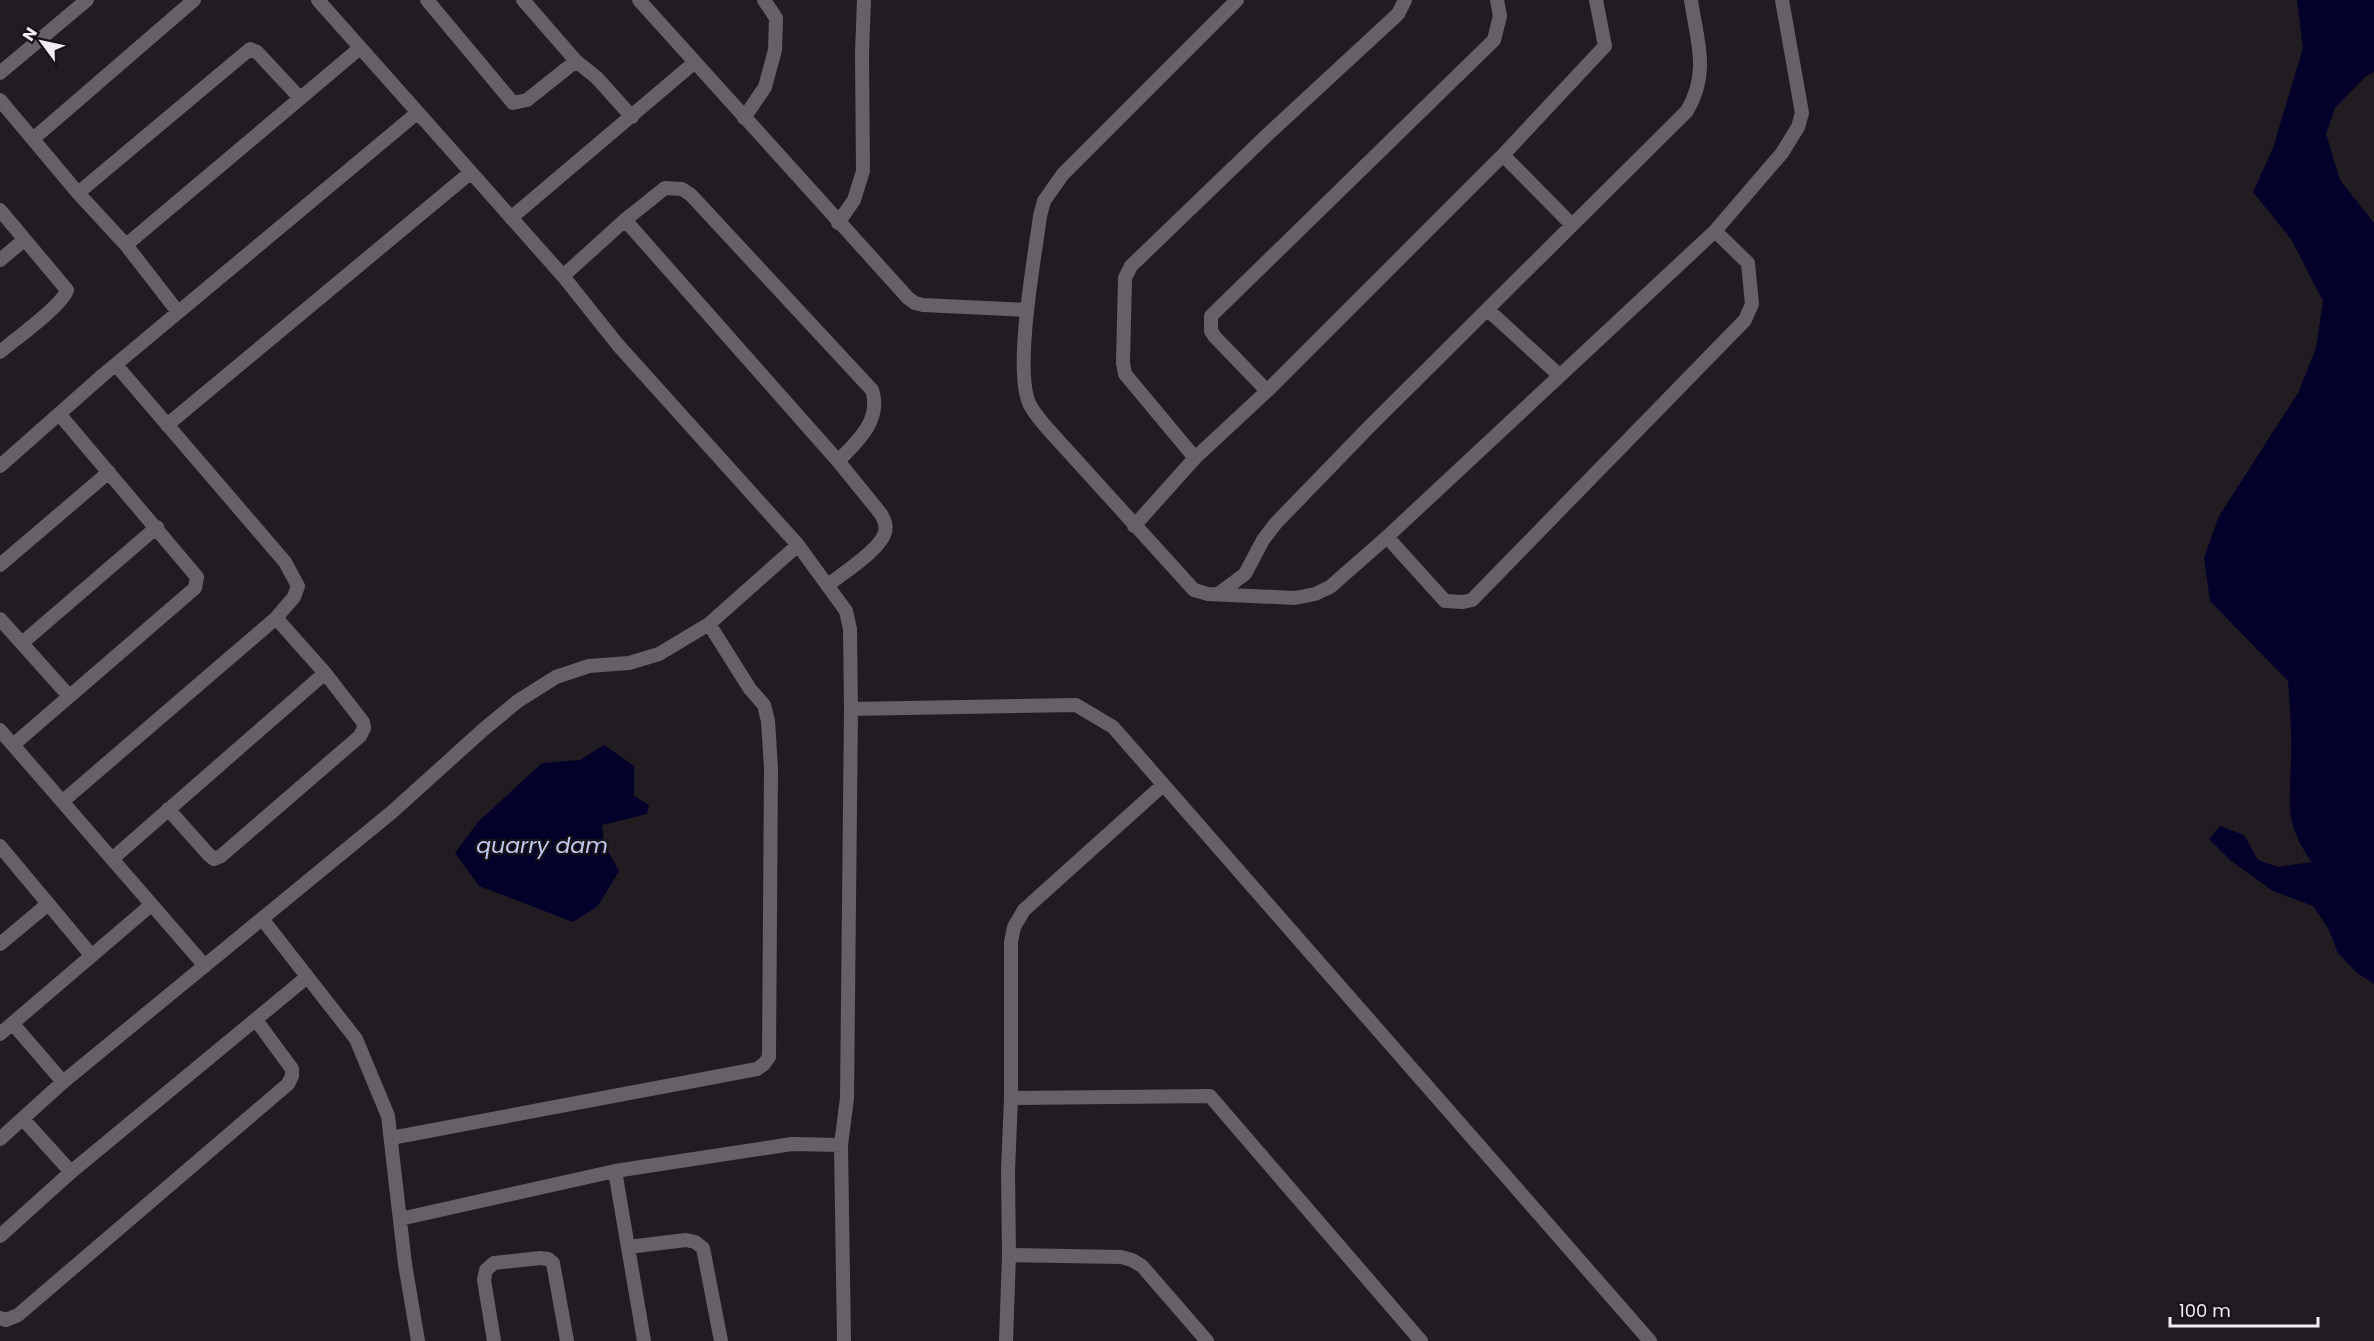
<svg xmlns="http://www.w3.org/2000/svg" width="2374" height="1341" viewBox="0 0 2374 1341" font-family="Poppins,sans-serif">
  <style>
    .water { fill: #03002a }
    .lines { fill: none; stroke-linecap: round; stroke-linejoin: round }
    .minor { stroke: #676068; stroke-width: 14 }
    .labels { text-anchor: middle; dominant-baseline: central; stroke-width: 4.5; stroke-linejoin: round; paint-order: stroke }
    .water-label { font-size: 22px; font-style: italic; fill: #bec9ef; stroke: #181219 }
  </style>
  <rect width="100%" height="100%" fill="#211c22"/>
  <path class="water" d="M2297 0H2374V72L2366 76 2335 108 2326 134 2340 180 2374 223V984L2356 972 2338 953 2328 928 2313 906 2273 891 2230 860 2209 839 2220 826 2244 835 2258 860 2278 867 2312 862C2284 823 2290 806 2291 760 2292 734 2290 707 2288 681L2210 601 2204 558 2219 516 2298 393 2316 348 2323 301 2291 239 2253 192 2273 148 2303 48Z
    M604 745 634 766V796L649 805 647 814 602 825 604 844 619 871 598 906 573 922 479 886 455 853 478 822 542 763 580 760Z"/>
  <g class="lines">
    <path class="minor" d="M318 0 563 276 618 345 798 545 846 611 850 629 851 709 847 1098 841 1145 844 1341
      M427 0 513 103 527 100 576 61
      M523 0 576 61 597 78 632 117
      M639 0 908 298 915 303 923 305 1027 310
      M1237 0 1063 174 1044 201 1040 216C1035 256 1013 372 1030 405 1034 413 1041 421 1047 428L1194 590 1208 594 1295 598 1315 594 1330 587 1387 537 1715 231 1782 153 1798 127 1802 113 1782 0
      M0 73 87 0
      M0 100 78 193 126 245 178 312
      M744 118 765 87 775 50 776 18 764 0
      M33 139 194 0
      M1503 155 1571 224
      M78 193 250 49 257 52 300 98
      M0 210 67 290C63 305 14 340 0 352
      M511 218 695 62
      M625 220 838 461
      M838 223 854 200 863 171 862 54 864 0
      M126 245 360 48
      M0 260 24 240
      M563 276 625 220 665 188 682 189 691 195 872 390C882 420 857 442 838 461L881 514C884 520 887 525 885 532 881 549 843 573 828 585
      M1488 310 1559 375
      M1267 391 1215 337 1211 331V316L1494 40 1500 16 1497 0
      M167 425 470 173
      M1195 458 1125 374 1123 363 1125 278 1131 266 1266 136 1398 14 1405 0
      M0 466 103 375 417 113
      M1134 526 1195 458 1267 391 1503 155 1605 46 1596 0
      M1387 537 1445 601 1463 602 1472 600 1745 320 1752 304 1748 263 1715 231
      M0 565 109 472
      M1218 594 1245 574 1263 540 1276 523 1369 427 1687 111C1710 72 1697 42 1691 0
      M0 619 69 696
      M22 643 157 527
      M851 709 1076 705 1113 727 1650 1341
      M0 730 205 966
      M13 745 195 588 197 577 60 415
      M63 801 276 618 294 597 298 586 285 562 116 365
      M168 809 209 855 214 859 221 856 360 736 364 728 363 722 325 673 276 618
      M0 846 91 955
      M112 859 325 673
      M263 920 356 1039 388 1116 405 1264 418 1341
      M0 944 48 904
      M13 1024 63 1082
      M0 1034 151 905
      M1011 1098 1210 1096 1421 1341
      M23 1119 71 1172
      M391 1138 757 1069 764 1064 769 1057 771 768 768 721 764 705 750 689 709 624
      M0 1139 63 1082 392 812 484 729 518 701 556 677 589 666 629 663 659 654 709 624 798 545
      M400 1219 615 1171
      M0 1236 71 1172 307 977
      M628 1247 686 1240 695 1242 703 1248 721 1341
      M1009 1255 1121 1257 1132 1260 1142 1266 1207 1341
      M0 1318 6 1320 18 1315 288 1084 292 1076V1069L256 1020
      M494 1341 484 1280 486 1270 494 1263 540 1258 548 1259 553 1263 567 1341
      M644 1341 615 1171 792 1144 841 1145
      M1006 1341 1009 1255 1008 1171 1011 1098V942L1014 927 1024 910 1163 785"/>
  </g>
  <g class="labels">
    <g class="water-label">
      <text x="542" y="845">quarry dam</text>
    </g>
  </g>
  <g transform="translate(42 42) rotate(303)" stroke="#181219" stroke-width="4.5" paint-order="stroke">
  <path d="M0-4.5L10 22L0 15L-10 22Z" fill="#f1edf2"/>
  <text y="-9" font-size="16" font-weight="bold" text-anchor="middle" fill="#f1edf2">N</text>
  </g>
  <path d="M2170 1317v9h148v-9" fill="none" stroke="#f1edf2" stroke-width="3"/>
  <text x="2179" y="1317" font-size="18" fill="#f1edf2" stroke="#181219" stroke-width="4.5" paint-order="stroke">100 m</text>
</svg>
